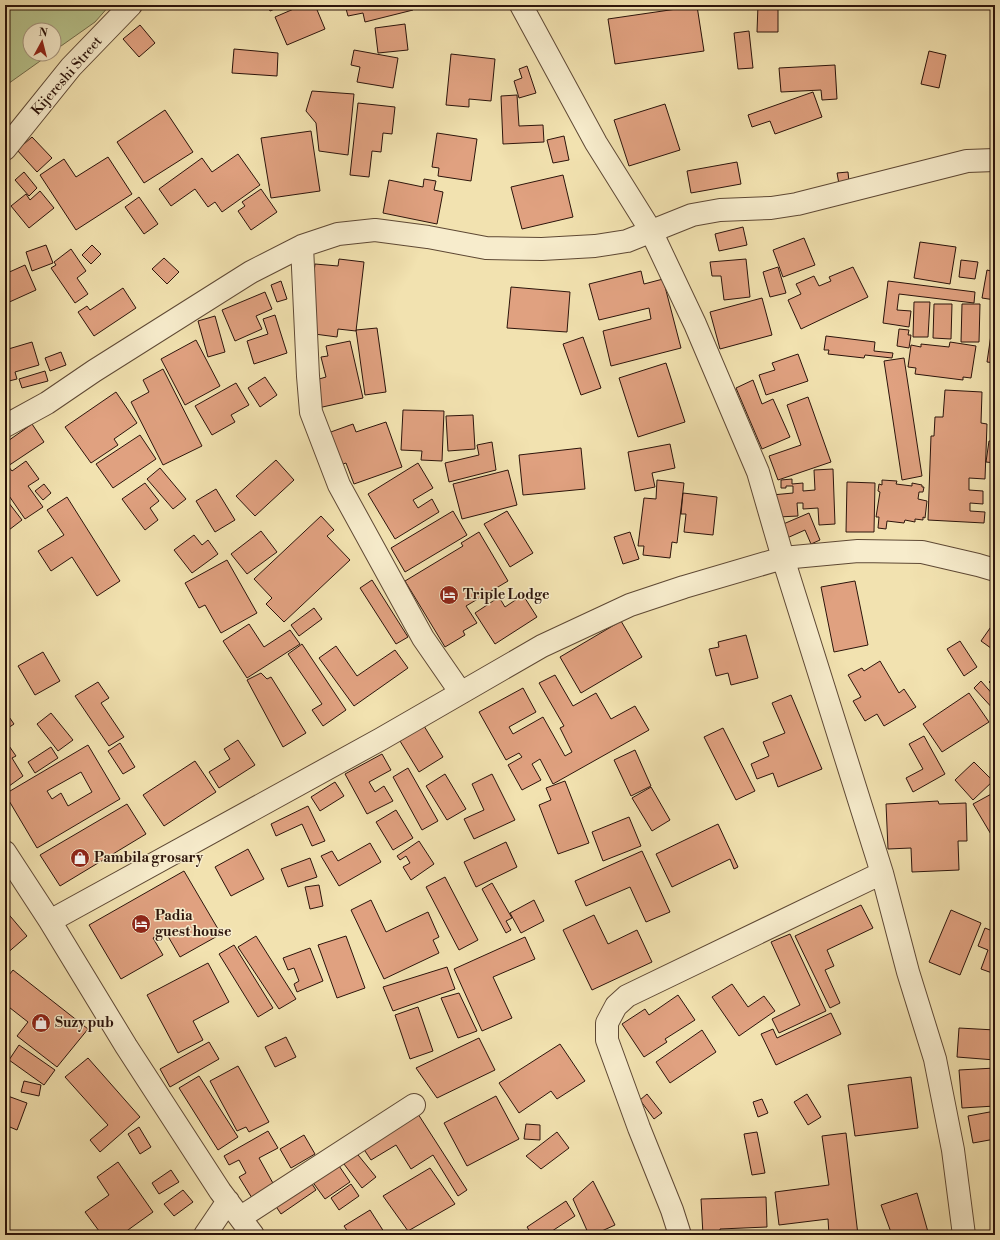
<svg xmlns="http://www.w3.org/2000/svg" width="1000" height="1240" viewBox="0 0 1000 1240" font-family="'Libre Bodoni',serif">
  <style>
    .green { fill: #b8c48d; stroke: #726c4c }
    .building { fill: #e0a180; stroke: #2c140b; fill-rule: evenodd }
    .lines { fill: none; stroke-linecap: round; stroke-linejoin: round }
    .minor-casing { stroke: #5e4834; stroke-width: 24 }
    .minor { stroke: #f7eccc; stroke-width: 22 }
    .labels { text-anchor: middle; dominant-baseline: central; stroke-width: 3; stroke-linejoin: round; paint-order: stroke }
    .street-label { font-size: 14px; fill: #2c140b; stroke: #f7eccc }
    .poi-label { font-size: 14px; font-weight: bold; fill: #2c140b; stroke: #f7eccc; text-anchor: start }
  </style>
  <rect width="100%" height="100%" fill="#f2e2b0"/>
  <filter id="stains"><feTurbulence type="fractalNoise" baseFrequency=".005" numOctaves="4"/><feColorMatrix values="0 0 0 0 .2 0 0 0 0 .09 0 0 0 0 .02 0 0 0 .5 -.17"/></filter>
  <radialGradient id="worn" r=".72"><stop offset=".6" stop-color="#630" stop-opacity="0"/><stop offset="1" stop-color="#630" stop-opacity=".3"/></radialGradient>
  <path class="green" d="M5 5H110L95 22 54 51V30H30V54H50L5 86Z"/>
  <path class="building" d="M267 5H284L270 11Z
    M303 5H315L325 29 287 45 275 17Z
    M345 5H412L413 10 365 22 363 13 348 16Z
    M758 5H778V32H757Z
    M697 6 704 51 615 64 608 19Z
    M405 24 408 50 378 53 375 28Z
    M140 25 155 43 139 57 123 39Z
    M749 31 753 68 738 69 734 33Z
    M234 49 278 53 277 76 232 73Z
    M354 50 398 58 393 88 357 82 360 67 351 65Z
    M929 51 946 55 939 88 921 84Z
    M451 54 495 59 491 101 469 99V107L446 105Z
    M835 65 837 99 822 100 821 90 781 92 779 68Z
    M527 66 536 93 519 98 514 81 522 78 519 69Z
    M312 91 354 94 348 155 319 151 316 123 306 111Z
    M813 92 822 117 775 134 770 121 752 127 748 115Z
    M517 95 519 126 543 125 544 142 503 144 501 96Z
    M358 103 395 107 392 134 383 133 381 152 372 151 369 177 350 175Z
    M665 104 680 150 629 166 614 120Z
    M165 110 193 152 144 183 117 142Z
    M311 131 320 191 271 198 261 138Z
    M437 133 477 139 471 181 438 176 439 168 432 167Z
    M564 136 569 160 553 163 547 140Z
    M32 137 52 158 37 172 17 150Z
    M238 154 260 185 222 212 215 202 208 207 195 189 171 206 159 189 202 158 212 172Z
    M108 157 132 194 76 230 40 175 64 159 76 177Z
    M737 162 741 184 691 193 687 171Z
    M24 172 37 188 29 196 15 180Z
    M848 172 849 182 839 184 837 173Z
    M563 175 573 217 522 229 511 187Z
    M424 179 436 181 434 190 443 192 437 224 383 213 389 180 423 187Z
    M261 189 277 212 251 230 238 211 245 206 242 202Z
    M40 191 54 208 29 228 11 206 26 194 30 200Z
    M139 197 158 224 144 234 125 207Z
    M743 227 747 245 719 251 715 234Z
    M804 238 815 265 783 277 773 250Z
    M920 242 956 247 950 284 914 278Z
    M46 245 53 263 32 271 26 252Z
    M92 245 101 254 91 264 82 255Z
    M71 249 86 271 77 278 88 294 75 303 51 268 56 265 54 262Z
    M164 258 179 272 167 284 152 269Z
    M339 259 364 262 356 331 338 329 337 337 307 333 315 264 338 266Z
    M746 259 750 297 724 300 721 276H712L710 262Z
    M961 260 978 262 975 279 959 277Z
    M25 265 36 290 5 304V274Z
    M778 267 786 293 770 297 763 272Z
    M853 267 868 297 801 329 788 300 801 294 796 284 814 276 819 286 831 281 829 277Z
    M987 270 995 272V300L982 298Z
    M641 271 644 284 663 279 681 348 611 366 603 331 651 319 649 308 599 320 589 284Z
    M281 281 287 299 277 302 271 285Z
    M888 281 975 292 974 303 899 294 897 310 911 311 909 327 883 323Z
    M511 287 570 292 567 332 507 328Z
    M123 288 136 308 94 336 78 312 87 306 90 310Z
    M265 292 272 309 256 316 262 329 235 341 222 310Z
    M762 298 772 335 720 349 710 312Z
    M914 302H930L928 337H913Z
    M934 304H952L951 339 933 338Z
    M962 304H980L979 342H961Z
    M275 315 287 353 254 364 247 341 268 334 263 319Z
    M215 316 225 352 208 357 198 321Z
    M993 321 995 322V363L987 362Z
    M377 328 386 392 365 395 356 330Z
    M899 329 909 330 908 335H911L909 348 897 346Z
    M826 336 875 342 874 351 893 353 892 358 865 355 864 358 828 354 829 350H824Z
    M583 337 601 388 581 395 563 344Z
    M196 340 220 386 185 405 161 359Z
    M350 341 363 398 318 408 312 381 326 377 321 357 328 356 326 346Z
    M32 342 39 365 15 372 17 379 5 382V350Z
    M950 342 976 346 971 378 963 377V380L915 374 916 368 908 367 911 345 921 347V344L949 347Z
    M61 352 66 365 50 371 45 358Z
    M798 354 808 381 766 395 759 375 775 370 772 363Z
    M904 358 922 476 902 480 884 361Z
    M666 363 685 422 638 437 619 378Z
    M163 369 202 446 163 465 131 402 149 392 143 380Z
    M45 371 48 381 22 388 19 379Z
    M265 377 277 395 260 407 248 388Z
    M753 380 762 404 773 399 790 437 762 449 736 388Z
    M236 383 249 405 231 415 235 422 212 435 195 406Z
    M945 390 982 392 981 423 987 424 985 479 969 478V490L983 491V504L970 503V511L985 512 984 523 928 520 931 436H934L935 417H943Z
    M116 392 137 423 114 439 118 445 91 463 65 427Z
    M808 397 831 462 778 480 769 456 801 445 787 405Z
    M403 410 444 411 442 461 421 460 422 451 401 450Z
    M473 415 475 449 448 451 446 416Z
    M995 417V463L986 462 989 441H992Z
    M386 422 402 467 354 484 346 463 340 465 328 433 353 424 356 432Z
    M32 424 44 442 8 466 12 471 26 461 39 479 28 486 43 507 25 519 5 490V443Z
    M140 435 156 459 113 488 96 464Z
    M492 442 496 470 449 482 445 463 479 455 477 445Z
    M670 444 675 468 652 473 655 487 635 491 628 452Z
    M581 448 585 489 523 495 519 455Z
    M276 460 294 480 255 516 236 496Z
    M418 463 433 488 413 500 418 508 432 499 439 512 395 539 368 494Z
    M160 468 186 499 173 509 147 479Z
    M833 469 835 524 819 525 818 508 803 509V503H797L798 516 778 517 772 495 793 493V486H786V488H781V480L792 479V484L803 483V491L815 490 814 470Z
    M508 470 517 505 462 519 453 484Z
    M657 480 684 483 677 543 672 542 670 558 643 555 644 546H638L644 498 656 499Z
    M882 480 897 481 896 484 912 486V483L922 485V487H924L923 492H919L918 499 927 501 925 518 923 517V520L915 519V522L905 520 904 523 887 521 886 529 878 528 879 517H876L880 492 878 491 879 484 882 485Z
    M847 482 875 483 874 532H846Z
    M145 483 159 501 150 508 158 520 145 530 122 499Z
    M44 484 51 493 43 500 35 491Z
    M216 489 235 520 215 532 196 501Z
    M683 493 717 497 713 535 684 532 686 514H681Z
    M67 497 120 581 97 596 72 557 51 571 38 551 64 535 47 510Z
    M5 498 22 520 5 533Z
    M453 511 467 535 405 572 391 548Z
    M507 511 533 553 510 567 484 524Z
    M809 513 820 540 811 544 805 530 787 538 781 525Z
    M321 516 334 530 327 536 350 560 284 622 266 604 272 598 254 579Z
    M261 531 277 552 247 574 231 554Z
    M479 532 508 581 466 606 477 623 463 631 465 635 445 647 405 581 463 546 461 543Z
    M630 532 639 559 623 564 614 537Z
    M194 535 202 545 208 540 218 554 192 573 174 550Z
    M227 560 257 613 221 633 205 605 199 608 185 583Z
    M372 580 408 637 396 644 360 588Z
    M855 581 868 645 834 652 821 587Z
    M523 595 537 617 495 644 475 613 499 597 505 607Z
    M314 608 322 619 299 636 291 625Z
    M621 621 642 657 581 693 560 657Z
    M995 621V651L981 641Z
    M249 624 264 647 290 630 300 644 247 678 223 641Z
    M746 635 758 678 731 685 728 673 716 676 709 649 719 647 718 642Z
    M960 641 977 667 964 676 947 649Z
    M302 644 346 710 323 726 312 710 322 704 288 654Z
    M336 646 357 676 395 650 408 668 354 706 319 658Z
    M43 652 60 681 35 695 18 666Z
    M880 661 899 693 904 689 916 707 884 726 877 714 865 721 853 701 861 697 848 675 862 668 864 671Z
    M261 673 267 679 271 677 306 733 283 747 247 680Z
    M555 675 573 706 596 693 611 719 635 706 649 730 553 784 540 759 532 764 541 780 522 790 508 765 522 757 519 753 506 760 479 712 523 688 536 712 509 727 513 734 543 717 565 756 572 752 560 728 564 726 539 683Z
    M995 676V688L989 682Z
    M981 681 995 697V711L974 688Z
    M98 682 109 698 101 703 124 737 109 746 75 696Z
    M969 693 989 722 942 752 923 724Z
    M791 695 822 769 778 787 773 773 757 779 751 764 769 756 763 742 785 733 772 703Z
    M5 711 14 724 5 730Z
    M51 713 73 740 58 751 37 724Z
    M424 726 443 757 419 772 400 741Z
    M723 728 755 791 736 800 704 737Z
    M924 736 945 774 913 792 906 778 923 769 909 744Z
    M5 740 16 756 12 758 23 776 5 789Z
    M238 740 255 765 219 788 209 772 230 759 224 749Z
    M120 743 135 767 123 774 108 751Z
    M88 745 120 799 37 848 5 794ZM81 772 92 792 68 806 61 793 52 799 47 791Z
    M51 747 58 758 35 773 28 762Z
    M635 750 651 786 631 796 614 760Z
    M382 754 391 770 369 782 375 792 384 786 393 801 367 814 345 774Z
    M195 761 216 792 164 826 143 795Z
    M974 762 993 781 973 800 955 780Z
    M408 768 438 821 422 830 393 777Z
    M445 774 466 809 447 820 426 786Z
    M492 774 515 820 474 839 464 819 484 810 472 784Z
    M565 781 589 843 558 854 539 805 551 800 546 788Z
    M335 782 344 796 320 811 311 797Z
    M651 787 670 820 652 831 632 798Z
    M995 792V841L973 804Z
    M938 801 939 804 966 803 967 841H958L959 870 912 872 911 848 888 849 886 804Z
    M127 804 146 834 60 886 40 855Z
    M308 806 325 841 312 846 302 824 276 836 271 824Z
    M396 810 413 838 393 850 376 822Z
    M629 817 641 846 603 861 592 832Z
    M718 824 738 867 734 869 730 859 672 887 656 854Z
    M419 841 434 864 411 880 403 867 410 863 406 856 400 860 397 856Z
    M506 842 517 867 476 887 464 862Z
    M370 843 381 862 339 886 321 856 332 851 338 861Z
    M248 849 264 879 231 896 215 867Z
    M642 851 670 912 646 922 630 887 586 906 575 881Z
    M310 858 317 877 288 887 281 869Z
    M184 871 221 934 180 957 165 931 153 938 163 955 121 979 89 925Z
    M445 877 478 940 459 950 426 887Z
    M492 883 512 918 506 921 511 930 506 933 482 889Z
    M319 885 323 906 310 909 305 887Z
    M371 900 386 932 428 912 439 937 433 940 439 953 384 979 351 910Z
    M534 900 544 921 521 933 510 913Z
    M861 905 873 928 827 950 834 966 825 970 840 1003 830 1008 795 936Z
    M5 910 27 936 5 955Z
    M951 910 981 923 960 975 929 962Z
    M594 915 608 944 637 930 652 962 592 990 563 930Z
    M985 928 995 932V974L981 969 988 950 978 946Z
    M790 934 826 1011 779 1033 772 1019 800 1005 771 942Z
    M256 936 296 999 279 1009 238 947Z
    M346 936 365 988 337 998 318 945Z
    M525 937 535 959 493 977 512 1018 482 1031 454 969Z
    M234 945 273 1008 258 1017 219 954Z
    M310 948 323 981 297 992 294 984 299 981 294 968 288 970 283 958Z
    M208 963 229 1002 193 1021 203 1040 178 1053 147 995Z
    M447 967 455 989 393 1011 383 987Z
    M13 970 88 1029 57 1067 17 1036 28 1022 5 1004V980Z
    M732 984 748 1007 764 996 775 1011 739 1036 712 997Z
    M459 993 477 1031 458 1038 441 998Z
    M678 995 695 1020 665 1039 667 1042 644 1057 622 1024 645 1009 649 1015Z
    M418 1007 433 1051 410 1059 395 1015Z
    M831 1013 841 1034 776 1065 761 1034 773 1029 777 1038Z
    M959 1028 995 1030V1060L957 1057Z
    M702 1030 716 1052 670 1083 656 1062Z
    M286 1037 296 1057 275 1067 265 1047Z
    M479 1038 495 1070 437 1098 416 1068Z
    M209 1042 219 1059 170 1087 160 1069Z
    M560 1044 585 1081 557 1099 551 1091 519 1113 499 1083Z
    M19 1045 55 1070 44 1085 9 1060Z
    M88 1058 140 1117 100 1152 90 1140 108 1125 65 1077Z
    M238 1066 269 1122 249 1132 246 1127 237 1131 210 1081Z
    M995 1068V1106L962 1108 959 1070Z
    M199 1076 238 1137 218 1150 179 1088Z
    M911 1077 918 1128 855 1136 848 1085Z
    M24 1081 41 1085 39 1096 21 1092Z
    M647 1094 662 1113 654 1119 640 1100Z
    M807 1094 821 1117 808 1125 794 1102Z
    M5 1095 27 1103 17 1130 5 1125Z
    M496 1096 519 1139 467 1166 444 1123Z
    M762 1099 768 1113 758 1117 753 1102Z
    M995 1111V1139L973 1143 968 1116Z
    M418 1114 467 1190 458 1196 433 1155 411 1169 396 1145 371 1160 363 1148Z
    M526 1124 540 1125V1140L524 1139Z
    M139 1127 151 1147 140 1154 128 1134Z
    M268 1131 278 1148 259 1158 274 1185 252 1198 239 1177 246 1173 239 1160 229 1165 224 1156Z
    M557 1132 569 1148 541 1169 526 1156Z
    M757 1132 765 1173 752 1175 744 1134Z
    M846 1133 858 1235H829L828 1219 779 1225 775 1192 829 1185 822 1136Z
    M304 1135 315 1154 291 1168 280 1149Z
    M354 1150 376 1177 362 1188 341 1160Z
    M335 1160 350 1182 325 1199 309 1177Z
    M118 1162 153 1212 121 1235H102L85 1212 109 1195 97 1177Z
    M430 1168 455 1204 408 1231 383 1196Z
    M171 1170 179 1182 159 1194 152 1183Z
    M308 1178 316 1190 281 1214 273 1202Z
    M593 1181 615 1225 593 1235H589L573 1199Z
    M351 1184 359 1196 339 1210 331 1198Z
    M183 1190 193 1202 174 1216 164 1204Z
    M917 1193 928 1232 918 1235H892L881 1205Z
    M766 1197 767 1227 720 1229V1235H703L701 1199Z
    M566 1201 575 1216 546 1235H532L527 1227Z
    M370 1210 386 1235H350L344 1226Z"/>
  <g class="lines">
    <defs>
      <path id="minor" d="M521 5 596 143 651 231 695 324 758 472 783 558 882 873 908 972 935 1059 953 1150 964 1235
        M5 149 71 67 131 5
        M302 246 308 376 311 412 339 485 423 638 461 693
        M5 426 47 403 94 371 251 272 302 246 338 234 375 230 428 237 486 248 542 249 595 246 627 241 692 215 720 210 771 208 797 204 967 161 995 160
        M5 852 50 921 126 1046 220 1191 253 1235
        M50 921 381 739 542 646 630 605 684 587 783 558 858 551 922 552 978 565 995 570
        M241 1217 414 1105
        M205 1235 228 1201
        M680 1235 672 1210 639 1128 607 1040V1023L616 1006 627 996 882 873"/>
    </defs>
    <use href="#minor" class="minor-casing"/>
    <use href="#minor" class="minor"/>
  </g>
  <defs>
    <symbol id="hotel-disc" viewBox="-11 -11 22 22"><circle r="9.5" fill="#8f2418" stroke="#f7eccc"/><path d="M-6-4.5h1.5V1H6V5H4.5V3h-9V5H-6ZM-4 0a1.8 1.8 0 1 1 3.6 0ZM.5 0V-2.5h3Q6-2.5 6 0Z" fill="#fff"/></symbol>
    <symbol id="shop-disc" viewBox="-11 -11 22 22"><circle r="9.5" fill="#8f2418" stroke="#f7eccc"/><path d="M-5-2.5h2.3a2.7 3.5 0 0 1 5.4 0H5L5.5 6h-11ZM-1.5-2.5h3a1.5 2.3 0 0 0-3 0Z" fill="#fff"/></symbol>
  </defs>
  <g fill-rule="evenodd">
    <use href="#hotel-disc" x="438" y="584" width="22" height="22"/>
    <use href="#shop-disc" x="69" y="847" width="22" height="22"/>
    <use href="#hotel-disc" x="130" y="913" width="22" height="22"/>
    <use href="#shop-disc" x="30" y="1012" width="22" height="22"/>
  </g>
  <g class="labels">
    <g class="street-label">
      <text transform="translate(67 76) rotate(-49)">Kijereshi Street</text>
    </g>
    <g class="poi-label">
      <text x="463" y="595">Triple Lodge</text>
      <text x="94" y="858">Pambila grosary</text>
      <text x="155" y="916">Padia<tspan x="155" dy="16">guest house</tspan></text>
      <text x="55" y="1023">Suzy pub</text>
    </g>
  </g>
  <rect width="1000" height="1240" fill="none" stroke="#f2e2b0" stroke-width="20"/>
  <rect x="6" y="6" width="988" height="1228" fill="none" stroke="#2c140b" stroke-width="2"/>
  <rect x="10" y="10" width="980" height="1220" fill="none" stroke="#2c140b"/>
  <g transform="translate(42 42) rotate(7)"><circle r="19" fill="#f7eccc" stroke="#a6967f"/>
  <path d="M0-3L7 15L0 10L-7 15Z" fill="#8f2418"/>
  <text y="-6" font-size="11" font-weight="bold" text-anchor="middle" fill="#2c140b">N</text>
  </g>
  <rect width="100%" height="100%" filter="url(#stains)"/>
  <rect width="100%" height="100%" fill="url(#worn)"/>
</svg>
